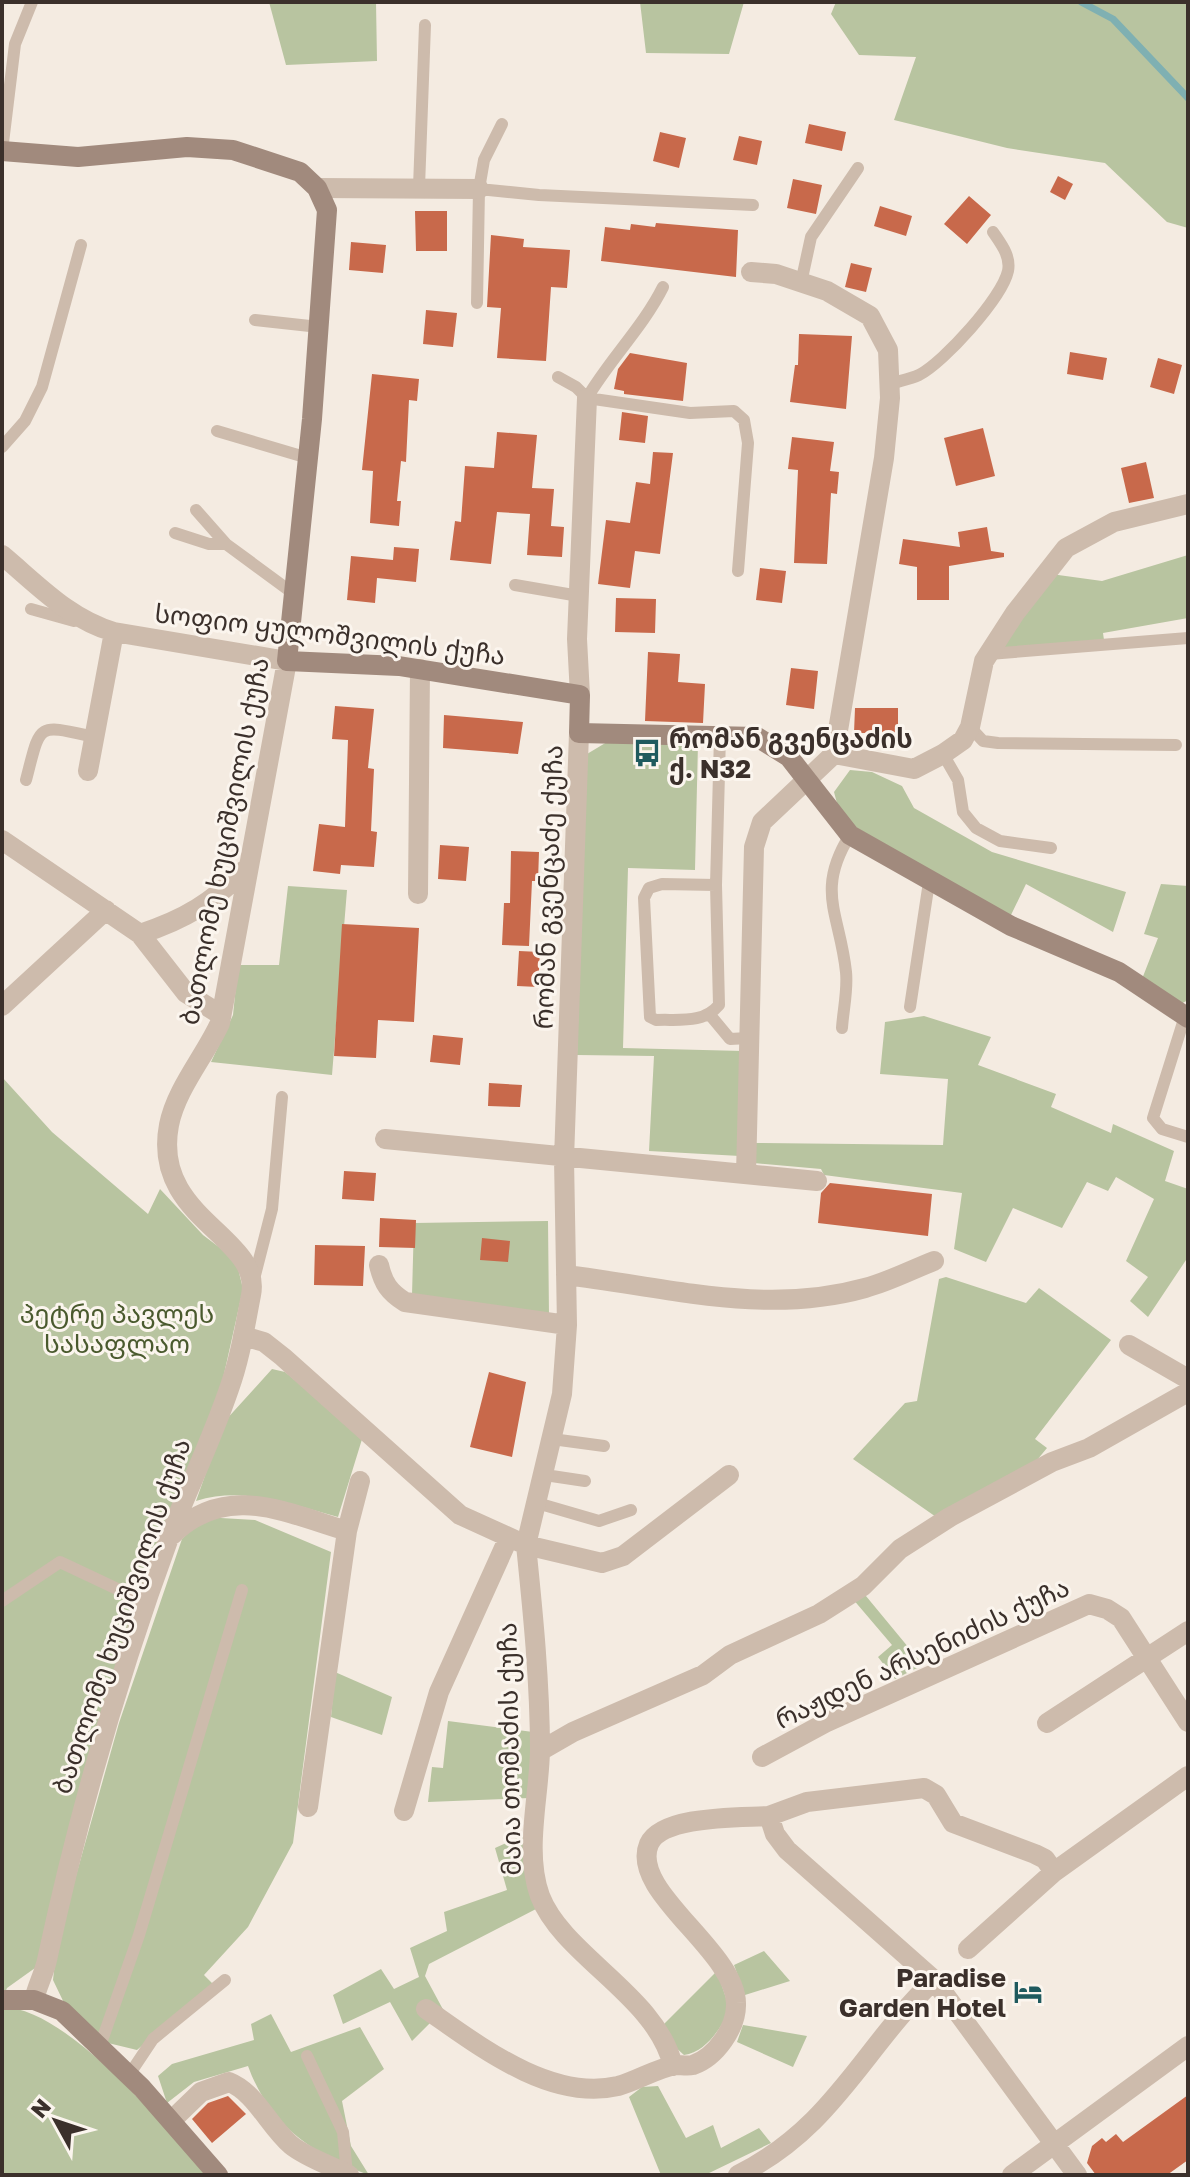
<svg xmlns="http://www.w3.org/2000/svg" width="1190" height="2177" viewBox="0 0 1190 2177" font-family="'Golos Text','Noto Sans Georgian',sans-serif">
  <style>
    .green { fill: #b8c4a0 }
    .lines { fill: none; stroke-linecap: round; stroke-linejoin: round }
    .stream { stroke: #7fb0b2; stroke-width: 7 }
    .building { fill: #c8694b }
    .lane { stroke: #cdbbac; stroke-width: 12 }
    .street { stroke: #cdbbac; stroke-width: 20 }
    .secondary { stroke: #a18a7d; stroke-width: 20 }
    .labels { text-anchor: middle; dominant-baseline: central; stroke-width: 6; stroke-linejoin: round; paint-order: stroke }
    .street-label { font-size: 26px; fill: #3b302b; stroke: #fbf5ee }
    .poi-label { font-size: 26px; font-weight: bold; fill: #3b302b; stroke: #fbf5ee; text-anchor: start }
    .park-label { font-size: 26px; fill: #4a5a2e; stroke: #fbf5ee }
  </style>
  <rect width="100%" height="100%" fill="#f4ebe1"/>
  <path class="green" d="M269 2H376L377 61 286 65Z
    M640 2H744L729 54 646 53Z
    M836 2H1188V228L1167 222 1105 163 1007 148 894 120 916 57 859 55 831 14Z
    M1188 555V618L1103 633 1104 640 998 650 1051 574 1102 581Z
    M607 742 698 743 695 870 628 868 623 1048 743 1051 740 1156 649 1151 654 1056 577 1055 587 754Z
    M850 770 872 772 902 786 914 808 992 852 1126 892 1113 932 1026 884 1010 917 850 824 838 807 834 792Z
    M1161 884 1188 886V1000L1179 1005 1142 979 1158 938 1144 934Z
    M288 886 347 890 332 1075 211 1062 233 1015 238 965H279Z
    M924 1016 991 1037 978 1065 1056 1094 1051 1107 1111 1133 1113 1124 1174 1151 1165 1181 1188 1189V1257L1148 1317 1130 1301 1148 1277 1126 1261 1154 1199 1116 1177 1108 1191 1087 1182 1062 1228 1013 1208 986 1262 954 1249 962 1193 824 1175 821 1169 754 1163V1143L943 1145 948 1079 880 1074 885 1022Z
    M2 1077 52 1132 148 1214 160 1189 203 1235 236 1260 243 1289 222 1383 35 1968 7 1988 2 2000Z
    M548 1221 549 1315 412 1295 414 1223Z
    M946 1277 1026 1303 1039 1288 1111 1340 1035 1439 1047 1448 1027 1472 939 1519 853 1459 905 1403 917 1401 939 1279Z
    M272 1369 285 1372 363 1436 338 1517C290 1504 244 1486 196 1501L224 1422Z
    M204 1517 255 1520 331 1552 293 1843 248 1927 204 1975 213 1984 137 2050 108 2043 65 2005 53 1980 57 1943 119 1723 182 1539Z
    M861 1590 923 1665 895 1679 878 1657 892 1645 852 1598Z
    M335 1672 392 1697 382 1735 331 1717Z
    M448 1721 533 1732 530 1798 428 1802 432 1767 443 1768Z
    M526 1834 536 1909 429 1964 425 1976 446 2015 430 2023 412 2041 390 2002 343 2024 333 1995 381 1969 394 1989 419 1977 410 1948 447 1931 444 1912 507 1890 495 1848Z
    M764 1951 790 1981 745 1995 734 1965Z
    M717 1971 730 2010C720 2029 706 2052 684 2055L674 2046 663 2025Z
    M2 2007C67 2007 165 2127 206 2175H2Z
    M271 2014 291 2052 360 2027 384 2069 342 2101 351 2146 369 2175C311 2154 269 2124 248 2066L194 2082 167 2103 158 2076 172 2064 254 2040 251 2024Z
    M743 2025 807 2036 793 2067 737 2042Z
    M658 2086 686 2138 713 2125 721 2148 759 2128 771 2143 705 2175H661L629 2097 642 2087Z"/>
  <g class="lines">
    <path class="stream" d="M1081 2 1113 19 1188 98"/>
  </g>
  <path class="building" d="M809 124 846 132 842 151 805 143Z
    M660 132 686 138 679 168 653 161Z
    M739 136 762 141 757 165 733 160Z
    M1058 176 1073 184 1065 200 1050 192Z
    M793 179 822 185 816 214 787 208Z
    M969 196 991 215 967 244 944 224Z
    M880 206 912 216 906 236 874 226Z
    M415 211H447V251H416Z
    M656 223 738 230 736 277 601 261 605 227 630 230 631 224 655 227Z
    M491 235 524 239 523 247 570 250 567 288 551 287 546 361 497 358 501 308 487 307Z
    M351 242 386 245 383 273 349 270Z
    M851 263 872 268 866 292 845 287Z
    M426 310 457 313 453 347 423 344Z
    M799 334 852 336 846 409 790 402 795 365H798Z
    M1070 352 1107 358 1103 380 1067 374Z
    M630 353 687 363 683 401 624 394V391L614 389 618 369Z
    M1158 358 1182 365 1174 394 1150 387Z
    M372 374 419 379 417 401 409 400 406 462 401 461 397 501H401L399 526 370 523 373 471 362 470Z
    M622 412 648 416 645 443 619 440Z
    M983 428 995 476 956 486 944 438Z
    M497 432 537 435 532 488 554 489 551 526 564 527 562 557 527 555 530 514 497 512 491 564 450 560 455 521 461 522 465 466 494 468Z
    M792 437 834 442 830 471 839 472 837 494 831 493 827 564 794 563 798 470 788 469Z
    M653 452 673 453 660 554 635 551 630 588 598 584 606 520 630 523 636 482 650 484Z
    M1146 462 1154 498 1129 503 1121 468Z
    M987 527 991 551 1004 553V557L949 566V600H917V567L899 564 903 539 960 547 958 532Z
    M394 547 419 549 416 582 377 578 375 603 347 600 351 556 393 560Z
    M760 568 786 571 782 603 756 600Z
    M616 598 656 599 655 633 615 632Z
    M648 652 680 654 678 682 705 684 703 723 645 721Z
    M791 668 818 671 814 709 786 705Z
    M335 706 374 709 368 768 374 769 371 831 377 832 374 867 341 865 340 874 313 871 319 824 345 827 348 740 332 739Z
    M855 708H898V733H854Z
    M444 715 523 722 518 754 443 748Z
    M440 845 469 847 466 881 438 879Z
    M511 851 539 852 538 881H532L529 946 502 945 504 903H510Z
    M342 924 419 928 414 1022 378 1020 376 1058 334 1056Z
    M519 951 540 952 538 987 517 986Z
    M433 1035 463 1038 460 1065 430 1062Z
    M489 1083 522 1085 520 1107 488 1106Z
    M344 1171 376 1173 374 1201 342 1199Z
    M830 1183 932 1194 928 1236 818 1223 821 1193Z
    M380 1218 416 1220 415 1248 379 1247Z
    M482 1238 510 1241 508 1262 480 1260Z
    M315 1245 365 1246 363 1286 314 1285Z
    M489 1372 526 1382 512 1457 470 1447Z
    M1188 2095V2160L1167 2175H1096L1087 2163 1092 2146 1102 2138 1106 2142 1116 2134 1123 2142Z
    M228 2096 246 2114 212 2143 192 2119 208 2103Z"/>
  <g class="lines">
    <path class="lane" d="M2 151 15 44 32 2
      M419 187 425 25
      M479 189 539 195 753 205
      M801 283 811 237 858 168
      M477 303 479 189 484 160 502 124
      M255 320 319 327
      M558 377 576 387 587 398 690 413 734 411 744 420 748 443 738 571
      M890 384C899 381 910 379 919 375 944 362 1002 298 1008 271 1011 256 1001 244 993 232
      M587 398C610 359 643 327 663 287
      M217 431 308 458
      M2 447 25 421 42 387 81 245
      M196 510 226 544 294 594
      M175 533 209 544H226
      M515 585 579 596
      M31 609 74 621
      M989 654 1188 638
      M970 727 983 741 998 743 1176 745
      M943 754 958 780 963 812 976 828 1000 841 1051 848
      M26 780C41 722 36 724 94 737
      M716 885 662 884 649 888 644 898 650 1017 656 1020C679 1019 703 1024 719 1005L716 885 720 736
      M910 1007 929 882
      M710 1015 730 1039 748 1038
      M1185 1016 1153 1118 1162 1129 1188 1137
      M842 1028C843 1011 848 990 846 972 840 914 815 891 850 835
      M253 1283 272 1209 282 1097
      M552 1439 604 1446
      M545 1475 585 1481
      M537 1503 599 1521 631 1510
      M2 1601 60 1562 147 1603
      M99 2049 139 1935 242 1590
      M307 2056 343 2132 347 2174
      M129 2075 153 2039 225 1980"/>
    <path class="street" d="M317 188 479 189
      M2 555C38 585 69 619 114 632L287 661 220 1023C205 1056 176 1089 169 1125 151 1219 263 1236 251 1295 245 1326 240 1359 229 1389 212 1439 189 1486 170 1535 119 1673 78 1816 47 1960 44 1974 37 1986 34 2000
      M580 695 577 639 587 398
      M579 733 564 1159 567 1325 562 1394 526 1545 602 1563 623 1556 729 1475
      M834 754 914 769 943 754 963 740 970 727 984 661 1015 613 1066 548 1114 522 1188 504
      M88 771 114 632
      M2 840 140 934 186 993 221 1015
      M418 894 420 669
      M140 934C186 919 211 903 246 869
      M2 1006 106 910
      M385 1139 817 1181
      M746 1174 754 847 762 822 834 754 884 458 890 398 888 350 870 316 827 291 776 274 751 272
      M379 1265C383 1283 389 1292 405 1302L567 1325
      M566 1275C666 1287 765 1316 865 1288 888 1282 911 1270 934 1261
      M243 1336 264 1342 283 1357 460 1515 526 1545C533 1613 540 1683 540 1751 539 1798 524 1852 540 1896 563 1956 657 1996 673 2066
      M1129 1345 1188 1379
      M172 1535C226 1482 284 1512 347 1531
      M1047 1723 1188 1631
      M540 1751 573 1732 703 1675 730 1655 819 1614 863 1586 900 1549 950 1517 1052 1462 1089 1448 1188 1392
      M762 1757 825 1723 1089 1604 1107 1609 1121 1618 1188 1722
      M308 1807 347 1531 360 1481
      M404 1811 439 1692 508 1539
      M769 1816 807 1802 924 1788 936 1795 953 1823 1035 1854 1045 1859 1054 1872
      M968 1949 1054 1872 1188 1776
      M426 2009C478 2045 550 2102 618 2086 637 2081 655 2069 675 2065 681 2065 688 2066 693 2065 716 2057 737 2027 736 2003 735 1950 629 1891 649 1844 662 1815 741 1818 769 1816L775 1834 787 1850 934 1980 1077 2175
      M172 2120 201 2092 229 2082C255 2092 269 2126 291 2145 307 2158 330 2165 349 2175
      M738 2175C834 2127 862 2049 934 1980
      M1012 2175 1188 2046"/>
    <path class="secondary" d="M2 151 78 157 187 147 233 150 300 172 317 188 327 210 312 419 287 661 399 666 580 695 579 733 757 737 789 757 850 835 1011 926 1119 972 1188 1018
      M2 2000H34L62 2011 142 2088 218 2175"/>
  </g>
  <defs>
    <symbol id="bus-bare" viewBox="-9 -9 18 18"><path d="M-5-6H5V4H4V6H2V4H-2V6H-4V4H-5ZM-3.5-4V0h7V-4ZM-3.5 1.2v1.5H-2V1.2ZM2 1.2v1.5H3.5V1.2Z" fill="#1f5a5e" stroke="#fbf5ee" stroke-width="2.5" paint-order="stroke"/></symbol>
    <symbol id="hotel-bare" viewBox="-9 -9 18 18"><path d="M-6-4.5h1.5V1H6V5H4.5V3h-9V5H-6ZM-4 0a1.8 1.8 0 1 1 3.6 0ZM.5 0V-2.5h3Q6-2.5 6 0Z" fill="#1f5a5e" stroke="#fbf5ee" stroke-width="2.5" paint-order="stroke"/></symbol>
  </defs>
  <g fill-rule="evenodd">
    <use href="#bus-bare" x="627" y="733" width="40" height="40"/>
    <use href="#hotel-bare" x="1008" y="1972" width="40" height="40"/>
  </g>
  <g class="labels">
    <g class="street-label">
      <text transform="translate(330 634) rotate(7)">სოფიო ყულოშვილის ქუჩა</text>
      <text transform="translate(224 841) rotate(-79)">ბათლომე ხუციშვილის ქუჩა</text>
      <text transform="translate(548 887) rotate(-88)">რომან გვენცაძე ქუჩა</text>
      <text transform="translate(121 1616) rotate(-71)">ბათლომე ხუციშვილის ქუჩა</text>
      <text transform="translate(922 1653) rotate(-25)">რაჟდენ არსენიძის ქუჩა</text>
      <text transform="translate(509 1749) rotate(-91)">მაია თომაძის ქუჩა</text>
    </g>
    <g class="poi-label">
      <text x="669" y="738">რომან გვენცაძის<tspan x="669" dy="30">ქ. N32</tspan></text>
      <text x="1006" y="1977" text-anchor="end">Paradise<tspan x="1006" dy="30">Garden Hotel</tspan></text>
    </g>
    <g class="park-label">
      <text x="117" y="1313">პეტრე პავლეს<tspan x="117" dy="30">სასაფლაო</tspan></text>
    </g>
  </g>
  <rect width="1190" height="2177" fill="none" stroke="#3b302b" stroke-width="8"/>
  <g transform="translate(56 2121) rotate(310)" stroke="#fbf5ee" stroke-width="6" paint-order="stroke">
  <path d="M0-6L14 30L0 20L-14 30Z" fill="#3b302b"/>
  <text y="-12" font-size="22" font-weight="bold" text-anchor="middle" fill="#3b302b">N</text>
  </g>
</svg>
